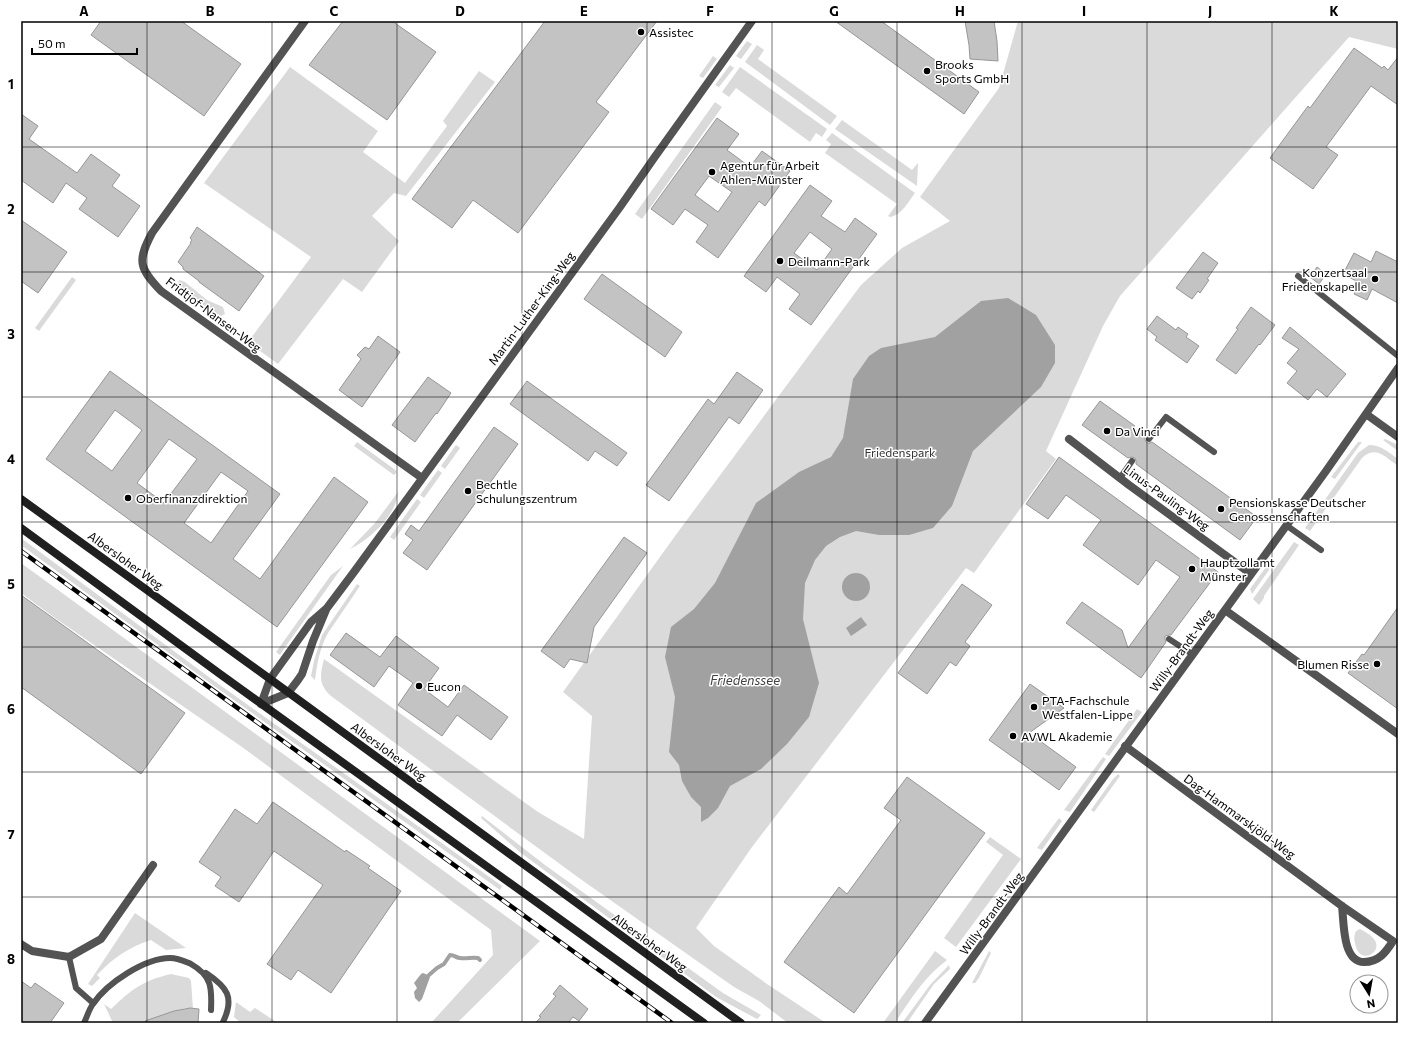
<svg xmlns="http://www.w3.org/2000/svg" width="1419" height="1044" viewBox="0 0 1419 1044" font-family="Commissioner,sans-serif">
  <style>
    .green { fill: #dadada }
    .water { fill: #a1a1a1 }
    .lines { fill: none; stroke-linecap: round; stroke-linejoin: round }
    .stream { stroke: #a1a1a1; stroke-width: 4 }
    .building { fill: #c3c3c3; stroke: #979797; fill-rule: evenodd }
    .service { stroke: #535353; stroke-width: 6 }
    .minor { stroke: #535353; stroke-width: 8 }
    .secondary { stroke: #202020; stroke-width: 8 }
    .rail-casing { stroke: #000; stroke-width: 4.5 }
    .rail { stroke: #fff; stroke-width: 3; stroke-dasharray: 9; stroke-linecap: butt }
    .grid { fill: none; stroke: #000; stroke-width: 1; stroke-opacity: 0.55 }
    .poi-dot { fill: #000; stroke: #fff; stroke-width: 1.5 }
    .labels { text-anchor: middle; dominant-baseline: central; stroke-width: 3; stroke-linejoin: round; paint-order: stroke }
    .poi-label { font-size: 12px; fill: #000; stroke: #fff; text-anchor: start }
    .street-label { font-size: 12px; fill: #000; stroke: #fff }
    .park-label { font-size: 12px; fill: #313131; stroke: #fff }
    .water-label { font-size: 13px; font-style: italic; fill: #424242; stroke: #fff }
    .neatline { fill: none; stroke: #000; stroke-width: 1.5 }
    .grid-label { font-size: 13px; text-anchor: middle; font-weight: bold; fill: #000 }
  </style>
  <rect width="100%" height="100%" fill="#fff"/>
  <path class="green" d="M1018 21H1398V49L1349 37 1120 296 1103 326 1046 451 1056 459 974 573 966 568 752 847 696 928 714 946 767 984 826 1023H788L759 1001 734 987 579 878 331 696C318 684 320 675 324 659L538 812 584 839 592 716 563 692 675 536 861 285 902 248 950 221 920 197 999 88Z
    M747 41 752 44 741 59 736 56Z
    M757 45 764 50 758 59 837 116 830 125 745 62Z
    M713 56 717 59 703 78 699 76Z
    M730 65 734 68 719 87 715 85Z
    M290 67 378 131 363 152 405 183 447 126 443 121 479 71 495 82 406 196 394 193 372 216 399 241 362 292 343 279 278 364 248 342 311 257 204 183Z
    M740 67 827 129 822 137 816 133 810 142 736 88 729 97 722 92Z
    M715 102 722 107 642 219 635 214Z
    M842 120 912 170 918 163 917 186 835 129Z
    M832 133 915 193C908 202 902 215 890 217L888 216 897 204 825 153 831 144 826 140Z
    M72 277 76 280 39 331 35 328Z
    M180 280 185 282 207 300 223 307 225 314 221 316 217 314C210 310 180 289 178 282Z
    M1385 439 1398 445V451L1383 440Z
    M357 442 394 469 397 472 394 475 354 446Z
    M1358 442H1362L1335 479 1331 477Z
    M456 445 460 448 445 469 441 466Z
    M1369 445C1381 445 1388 452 1398 459V466C1385 457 1376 445 1362 458L1310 531 1305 528 1358 453Z
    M438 470 442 473 424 498 420 495Z
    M398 492C397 515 369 540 350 549L375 523Z
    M417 499 421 502 394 540 390 537 392 534Z
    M21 538 213 680 502 886 500 890 210 683 21 545Z
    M1294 542 1299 545 1264 596V598L1259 605 1253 599Z
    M21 563 540 941 457 1023H431L493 955 491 930 242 747 55 618 21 593Z
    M343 566 286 646 280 655 276 652 331 575Z
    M1266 567 1269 568V570L1252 594 1250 589Z
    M357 584 360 586 328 633C320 647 317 664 315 680L311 676 314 661 322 635Z
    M1137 709 1142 712 1109 756 1105 754Z
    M1103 757 1106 759 1070 812 1064 810Z
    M1118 774 1120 776 1094 812 1091 810 1113 779Z
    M482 816 545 865 723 993 761 1015 757 1019 716 997 521 853 481 818Z
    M1059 818 1062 821 1042 850 1037 848Z
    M990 837 1021 859 956 947 944 938 1003 855 986 842Z
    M135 913 186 948 166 950 151 940C129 947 113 958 97 975L100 978 92 986 88 984Z
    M1360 929C1365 932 1370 934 1373 938 1386 951 1359 968 1355 943 1354 938 1354 936 1356 931Z
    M935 951 947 960C924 977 910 1000 895 1023H883Z
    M989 951 991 953 979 978 975 983H972Z
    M949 965 950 969 934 984 907 1023H902L930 985Z
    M171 974 189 978 191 981 193 1009C177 1005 165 1020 151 1023 143 1025 122 1023 113 1023L104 1004 111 1009C132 989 142 981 171 974Z
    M236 1002 250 1012 255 1008 278 1023H241L234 1017Z"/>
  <path class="water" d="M1008 298 1036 315 1055 345V363L1041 387 973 451 952 506 933 528 909 535H879L856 531 840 537 826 546 815 560 805 583 803 619 819 683 809 717 787 744 761 769 730 786 718 808 708 818 701 822V807L691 797 682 781 679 765 669 752 675 697 665 657 671 627 694 609 715 583 756 503 799 472 831 457 843 438 853 379 869 356 881 348 935 337 981 301Z
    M842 587a14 14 0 1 1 28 0a14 14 0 1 1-28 0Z
    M861 617 867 625 851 636 846 628Z
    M423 973 428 975 430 977 422 999 419 1002 415 998 414 992 417 988 414 983 421 974Z"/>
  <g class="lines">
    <path class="stream" d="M429 975 437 968 444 964 450 955C455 955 456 958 460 958 466 959 472 957 478 958L480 960"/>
  </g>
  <path class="building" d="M101 21H181L241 64 204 116 91 35Z
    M343 21H392L436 52 387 120 309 65Z
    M545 21H657L596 102 609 112 518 233 473 200 452 228 412 199Z
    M835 21H881L979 92 964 114Z
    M965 21H994L997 41 998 61 970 59 969 45Z
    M1354 48 1382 68 1384 66 1388 70 1398 57V105L1371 86 1326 147 1338 155 1313 189 1270 158 1308 106 1310 108Z
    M21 114 38 126 29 139 77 173 91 154 120 175 112 186 140 206 118 237 79 209 87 198 66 183 53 203 21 180Z
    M717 118 739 134 727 150 750 167 762 151 790 171 765 206 759 201 718 258 696 242 708 225 685 209 673 225 651 209ZM709 176 732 192 718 212 695 195Z
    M810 185 832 201 821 216 845 232 855 218 877 234 811 325 789 309 800 294 777 277 766 292 744 276ZM810 232 832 249 817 270 794 253Z
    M21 220 67 252 38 293 21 281Z
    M197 227 264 276 239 311 199 282V281L183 269V267L178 262 191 243H190L192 240 190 238Z
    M1376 251 1398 262V303L1372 289 1367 300 1354 294 1360 283 1343 274 1354 253 1371 262Z
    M1203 252 1218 263 1207 279 1209 280 1200 293 1198 291 1192 299 1176 288Z
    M1317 267 1326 274 1319 284 1310 277Z
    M602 274 682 332 665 357 584 299Z
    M1251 307 1275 325 1260 345 1259 344 1236 374 1216 360 1238 329 1236 328Z
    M1157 316 1176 330 1178 327 1188 334 1186 337 1199 346 1187 363 1155 340 1157 337 1147 329Z
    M1290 327 1346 374 1327 397 1317 389 1308 400 1287 383 1297 371 1287 363 1299 349 1282 338Z
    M378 336 400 352 362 407 339 390 361 359 357 355 365 347 369 349Z
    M110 371 280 494 233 559 260 579 334 477 368 502 277 627 46 459ZM115 410 142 430 112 471 85 451ZM169 439 197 459 164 503 137 483ZM221 472 248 491 211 543 184 523Z
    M737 372 763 390 739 424 729 417 669 501 646 485 708 399 714 404Z
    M428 377 451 393 437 414 436 413 415 442 392 425Z
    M527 381 627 453 617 466 595 451 588 461 510 404Z
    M1100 401 1135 426 1133 428 1145 437V440L1147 443H1150L1152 442 1257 517 1240 540 1136 464V461L1135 458 1132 457 1128 458 1082 425Z
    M494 427 518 444 427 570 403 553 413 540 405 534 411 525 419 531Z
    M1059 457 1218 572 1171 635H1169L1165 636V639L1166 642 1141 678 1066 623 1082 602 1122 630 1128 648 1180 577 1156 560 1138 585 1083 545 1101 520 1066 495 1048 519 1026 504Z
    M624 537 647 553 594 627 587 663 570 659 564 668 541 651Z
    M962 584 992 605 965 642 970 646 956 666 950 662 927 694 898 673Z
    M21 595 185 713 141 774 21 687Z
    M1398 607V709L1348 673 1362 654 1364 655Z
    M346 633 380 657 396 636 439 668 424 689 448 707 464 685 508 717 491 740 457 715 442 736 398 705 413 683 389 666 374 687 330 655Z
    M1030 684 1064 708 1029 733 1076 767 1059 790 989 740Z
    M907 777 985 833 854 1013 784 962 839 887 847 894 901 820 884 808Z
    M273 802 345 852 346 850 370 866 368 868 401 891 331 993 298 970 291 980 267 964 323 885 274 851 239 902 215 886 221 877 199 862 235 809 257 824Z
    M21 981 31 988 35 983 64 1003 50 1023H21Z
    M560 985 588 1009 579 1021 573 1017 568 1023H535L541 1017 539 1016 556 996 553 994Z
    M190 1008 199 1009 198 1023H146L145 1021 174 1011Z"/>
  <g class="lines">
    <path class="service" d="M1298 276 1398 356
      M1149 439 1166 417 1214 452
      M1120 478 1132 461
      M1286 525 1321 550
      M1169 639 1192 654
      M69 957 76 988 93 1003
      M206 973C227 987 235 997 223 1022
      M84 1023C87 1017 89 1009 93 1004 107 983 145 958 170 958 178 958 184 961 191 964 212 976 212 988 211 1010"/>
    <path class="minor" d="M305 21 152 233C137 261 139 268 161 291L422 478
      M1366 414 1398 437
      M1069 439 1129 485 1251 574
      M1225 610 1398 734
      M261 704 270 679 311 622 327 608 354 572 620 207 654 158 752 21
      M261 704 288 693 298 680 302 674 313 641 326 610
      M1125 746 1342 906 1393 941C1386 952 1379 962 1364 962 1342 962 1344 921 1342 906
      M21 944 32 951 69 957 101 939 153 865
      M925 1023 1326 471 1398 368"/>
    <path class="secondary" d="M21 499 270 679 741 1023
      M21 528 220 674 704 1023"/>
    <defs>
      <path id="rail" d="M21 551 672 1023"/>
    </defs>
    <use href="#rail" class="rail-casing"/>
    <use href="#rail" class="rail"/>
  </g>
  <path class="grid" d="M147 21V1023M272 21V1023M397 21V1023M522 21V1023M647 21V1023M772 21V1023M897 21V1023M1022 21V1023M1147 21V1023M1272 21V1023M21 147H1398M21 272H1398M21 397H1398M21 522H1398M21 647H1398M21 772H1398M21 897H1398"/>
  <g class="poi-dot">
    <circle cx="641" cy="32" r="4"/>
    <circle cx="927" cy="71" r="4"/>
    <circle cx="712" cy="172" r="4"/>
    <circle cx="780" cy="261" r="4"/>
    <circle cx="1375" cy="279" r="4"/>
    <circle cx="1107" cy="431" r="4"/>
    <circle cx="468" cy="491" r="4"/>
    <circle cx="128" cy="498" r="4"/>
    <circle cx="1221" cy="509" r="4"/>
    <circle cx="1192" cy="569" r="4"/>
    <circle cx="1377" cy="664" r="4"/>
    <circle cx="419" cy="686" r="4"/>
    <circle cx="1034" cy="707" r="4"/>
    <circle cx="1013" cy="736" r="4"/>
  </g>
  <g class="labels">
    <g class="poi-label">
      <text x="649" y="32">Assistec</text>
      <text x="935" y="64">Brooks<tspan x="935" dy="14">Sports GmbH</tspan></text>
      <text x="720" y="165">Agentur für Arbeit<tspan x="720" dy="14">Ahlen-Münster</tspan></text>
      <text x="788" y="261">Deilmann-Park</text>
      <text x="1367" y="272" text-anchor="end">Konzertsaal<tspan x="1367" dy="14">Friedenskapelle</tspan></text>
      <text x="1115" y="431">Da Vinci</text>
      <text x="476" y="484">Bechtle<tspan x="476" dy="14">Schulungszentrum</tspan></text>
      <text x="136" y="498">Oberfinanzdirektion</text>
      <text x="1229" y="502">Pensionskasse Deutscher<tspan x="1229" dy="14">Genossenschaften</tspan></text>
      <text x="1200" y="562">Hauptzollamt<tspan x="1200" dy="14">Münster</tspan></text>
      <text x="1369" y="664" text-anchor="end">Blumen Risse</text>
      <text x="427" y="686">Eucon</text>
      <text x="1042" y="700">PTA-Fachschule<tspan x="1042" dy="14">Westfalen-Lippe</tspan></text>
      <text x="1021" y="736">AVWL Akademie</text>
    </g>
    <g class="street-label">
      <text transform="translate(531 308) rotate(-54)">Martin-Luther-King-Weg</text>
      <text transform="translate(214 314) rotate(37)">Fridtjof-Nansen-Weg</text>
      <text transform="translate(1167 497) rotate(36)">Linus-Pauling-Weg</text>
      <text transform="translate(126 560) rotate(36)">Albersloher Weg</text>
      <text transform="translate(1181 650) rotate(-54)">Willy-Brandt-Weg</text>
      <text transform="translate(389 751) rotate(36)">Albersloher Weg</text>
      <text transform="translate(1240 816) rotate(36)">Dag-Hammarskjöld-Weg</text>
      <text transform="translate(991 913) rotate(-54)">Willy-Brandt-Weg</text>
      <text transform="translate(650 942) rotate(36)">Albersloher Weg</text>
    </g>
    <g class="park-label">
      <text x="900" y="452">Friedenspark</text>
    </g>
    <g class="water-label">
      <text x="745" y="680">Friedenssee</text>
    </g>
  </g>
  <rect width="1419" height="1044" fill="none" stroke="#ffffff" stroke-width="44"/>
  <g transform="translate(1369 994) rotate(169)"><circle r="19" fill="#ffffff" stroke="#999999"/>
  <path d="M0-3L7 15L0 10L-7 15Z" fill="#000000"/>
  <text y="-6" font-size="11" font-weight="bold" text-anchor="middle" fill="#000000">N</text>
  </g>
  <path d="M32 48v6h105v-6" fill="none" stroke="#000000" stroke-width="2"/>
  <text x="38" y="48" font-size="12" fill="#000000" stroke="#ffffff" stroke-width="3" paint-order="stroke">50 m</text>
  <rect x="22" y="22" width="1375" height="1000" class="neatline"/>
  <g class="grid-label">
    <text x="84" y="16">A</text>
    <text x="210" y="16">B</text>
    <text x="334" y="16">C</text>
    <text x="460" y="16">D</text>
    <text x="584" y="16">E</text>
    <text x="710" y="16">F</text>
    <text x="834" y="16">G</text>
    <text x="960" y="16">H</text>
    <text x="1084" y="16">I</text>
    <text x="1210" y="16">J</text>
    <text x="1334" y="16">K</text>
    <text x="11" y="89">1</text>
    <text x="11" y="214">2</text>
    <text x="11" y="339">3</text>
    <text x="11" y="464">4</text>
    <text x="11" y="589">5</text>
    <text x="11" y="714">6</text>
    <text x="11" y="839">7</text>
    <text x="11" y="964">8</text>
  </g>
</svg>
